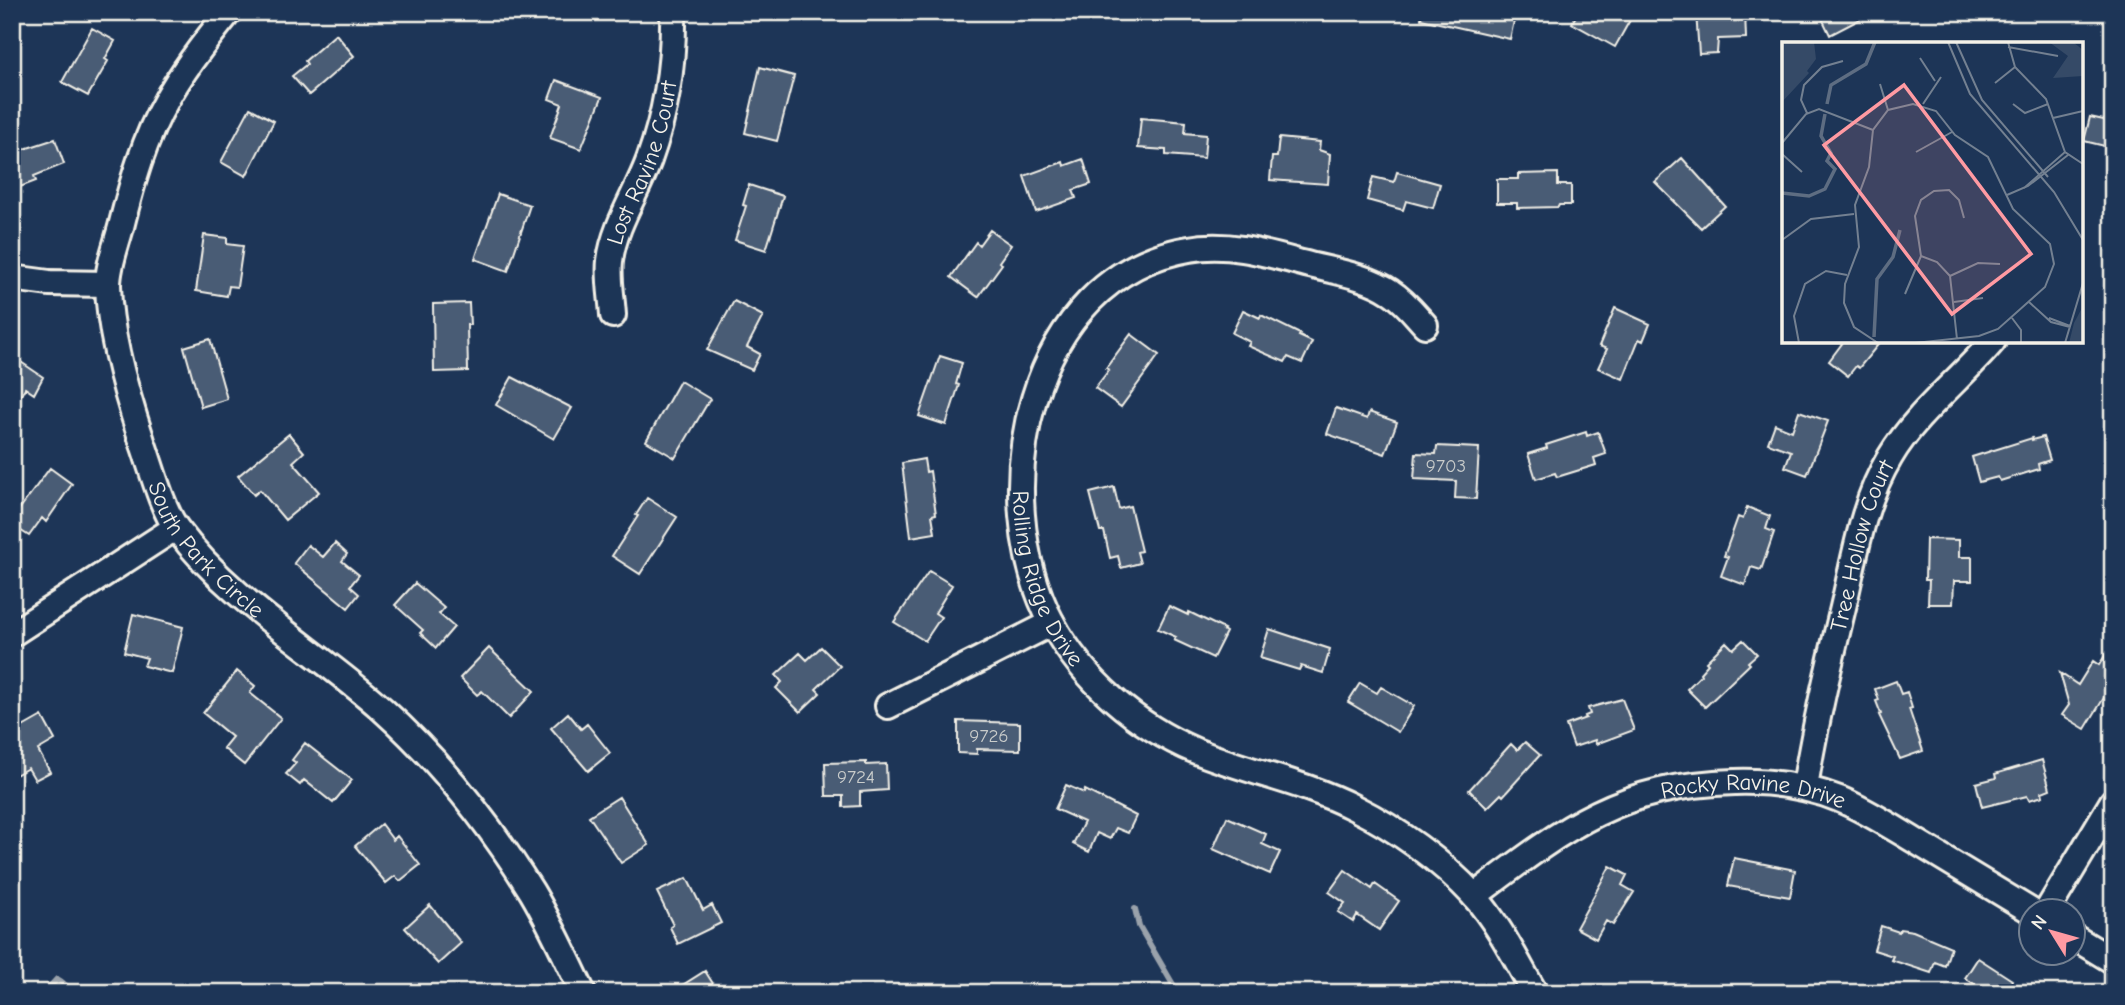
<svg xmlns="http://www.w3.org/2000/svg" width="2125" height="1005" viewBox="0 0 2125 1005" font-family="'Comic Neue',sans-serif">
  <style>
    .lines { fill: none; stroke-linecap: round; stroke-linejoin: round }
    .stream { stroke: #9aa2ab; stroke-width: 6 }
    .building { fill: #485b74; stroke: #f4f1e8; stroke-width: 2 }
    .minor-casing { stroke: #f4f1e8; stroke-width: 30 }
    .minor { stroke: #1d3557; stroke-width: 24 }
    .labels { text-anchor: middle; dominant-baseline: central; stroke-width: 6; stroke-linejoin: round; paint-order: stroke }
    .number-label { font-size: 19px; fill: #c9cccb }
    .street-label { font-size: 23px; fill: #f4f1e8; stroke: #1d3557 }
    .inset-river { fill: none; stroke: #5e6d82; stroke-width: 3.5 }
    .inset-road { fill: none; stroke: #738091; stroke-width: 2 }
    .view { fill: #ff9aa2; fill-opacity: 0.15; stroke: #ff9aa2; stroke-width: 3.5 }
    .inset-edge { fill: none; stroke: #f4f1e8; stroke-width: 3.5 }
  </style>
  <rect width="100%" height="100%" fill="#1d3557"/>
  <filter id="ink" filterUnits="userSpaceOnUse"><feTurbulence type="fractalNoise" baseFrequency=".0143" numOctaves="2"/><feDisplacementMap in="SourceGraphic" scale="14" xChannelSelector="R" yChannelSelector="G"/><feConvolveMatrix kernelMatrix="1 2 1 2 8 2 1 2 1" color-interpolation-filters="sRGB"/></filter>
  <g filter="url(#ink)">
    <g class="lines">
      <path class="stream" d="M1135 909 1139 926 1178 993
        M12 986 24 993
        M44 993 57 979C63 982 66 987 71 989 83 994 91 987 105 993"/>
    </g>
    <path class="building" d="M1422 12H1516L1510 39 1421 19Z
      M1578 12H1617L1630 20 1615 47 1572 23Z
      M1696 12H1745L1746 38 1718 39 1717 53 1699 54Z
      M1819 12H1874L1830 35Z
      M92 28 115 41 105 59 108 61 88 96 62 82Z
      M336 34 354 56 309 95 292 76 307 64 305 61Z
      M760 67 794 76 777 141 745 133Z
      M556 80 602 97 581 149 550 138 562 104 549 99Z
      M250 108 274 121 246 176 221 162Z
      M2090 117 2113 122V148L2084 141Z
      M1141 118 1186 122 1185 133 1206 135 1204 158 1166 155V150L1138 148Z
      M1279 138 1320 142 1319 150 1330 154 1328 184 1270 180 1272 157H1277Z
      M55 139 64 164 34 176 36 181 12 190V153Z
      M1682 158 1725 206 1701 228 1655 182Z
      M1083 159 1091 184 1073 190 1076 198 1036 212 1024 176 1063 162 1064 166Z
      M1397 172 1440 184 1433 208 1406 201 1403 210 1367 200 1373 177 1394 182Z
      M1558 173V185H1571V205H1559L1558 207 1517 208V203H1497V179H1518V174Z
      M749 185 783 196 766 250 735 240 746 206 743 205Z
      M498 194 530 205 508 271 475 259Z
      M990 230 1011 245 999 262 1002 264 978 297 951 277 976 242 979 245Z
      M204 235 227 238V244L243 246 237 287 229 286 227 296 196 291Z
      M734 301 763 316 747 347 760 354 752 370 707 350Z
      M469 303 470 325H467L468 371 434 372 433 304Z
      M1615 308 1650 324 1643 341 1639 339 1623 379 1598 368 1607 349 1599 346Z
      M1243 310 1260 318 1261 315 1300 334 1299 336 1312 342 1302 363 1288 357 1285 362 1248 346 1250 342 1232 333Z
      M1131 334 1159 355 1121 407 1095 388 1109 370 1106 368Z
      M210 339 227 399 201 407 184 347Z
      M1844 341H1881L1859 368 1856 366 1848 376 1829 361Z
      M12 356 43 377 34 394 25 388 12 410Z
      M940 356 962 363 956 384 959 385 946 425 919 416Z
      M512 377 572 408 554 439 496 405Z
      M680 381 710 399 675 458 646 441Z
      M1336 408 1367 419 1369 412 1397 422 1385 454 1327 434Z
      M1799 411 1828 421 1807 475 1785 467 1791 451 1768 443 1775 424 1792 431Z
      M1586 432 1587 436 1598 432 1606 454 1594 458 1596 465 1557 477 1555 473 1536 479 1528 454 1547 448 1546 445Z
      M289 434 304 452 293 462 319 492 285 520 260 490 254 495 238 476Z
      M2043 437 2050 460 2038 464 2039 469 2000 481 1998 477 1979 482 1972 457 2032 438V440Z
      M1437 446 1479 448 1476 499 1455 498 1456 481 1414 479 1416 453 1436 454Z
      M924 459 926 472 930 471 936 514 932 515 935 533 911 537 902 463Z
      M50 468 72 484 46 522 42 518 29 536 12 525V519Z
      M1114 487 1119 509 1130 506 1141 551 1137 552 1140 563 1121 568 1118 556 1110 558 1104 531H1100L1090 493Z
      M647 498 677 517 640 574 612 556 638 516 636 515Z
      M1747 507 1770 516 1766 529 1774 532 1761 570 1751 567 1745 585 1721 576 1728 557 1724 556 1738 517 1743 519Z
      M1926 539 1959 540V557H1972V581H1954L1953 604H1928L1929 580H1925Z
      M335 543 347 554 342 561 359 575 350 586 359 594 348 608 294 563 308 545 323 557Z
      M929 571 952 585 935 613 941 617 925 641 894 622Z
      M415 583 444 608 439 614 454 627 436 648 420 633 423 630 395 605Z
      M1169 606 1188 615 1189 612 1224 629 1223 630 1226 632 1213 658 1174 640 1176 637 1158 629Z
      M133 614 183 627 172 673 144 666 147 658 124 652Z
      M1269 629 1330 649 1323 673 1301 666 1299 670 1260 658Z
      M1743 640 1757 654 1748 662 1750 664 1705 707 1687 689 1701 675 1700 673 1708 664 1706 662 1726 642 1733 649Z
      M2113 643V683L2085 729 2062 715 2069 705 2060 673 2078 685 2093 661 2099 665Z
      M821 647 840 666 816 689 820 693 800 712 776 688 782 682 776 675 800 653 807 660Z
      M489 648 534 691 509 718 482 691 477 695 460 678Z
      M237 671 255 686 250 693 281 718 244 765 223 748 232 737 203 713Z
      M1896 681 1901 694 1907 692 1912 708 1909 709 1923 751 1900 759 1879 715 1881 714 1876 701 1879 700 1875 689Z
      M1360 683 1377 693 1381 687 1414 706 1398 732 1348 702Z
      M1622 699 1634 730 1596 744 1595 740 1574 747 1566 725 1586 718 1585 716 1590 714 1588 708Z
      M568 713 581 729 587 724 610 753 588 771 551 728Z
      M42 716 55 740 38 750 50 772 35 780 28 768 12 777V733Z
      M958 721 1020 723V750L977 749V754L958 753Z
      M1525 742 1540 755 1503 796 1501 794 1487 808 1469 790 1511 744 1517 750Z
      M305 743 352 780 333 803 304 780 300 785 286 774 296 763 292 760Z
      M2042 760 2050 789 2042 792 2043 796 2029 800 2027 796 1982 807 1976 783 1996 778 1995 774Z
      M866 762V765L886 764 887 790 860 792V806L843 807V796H826L825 763Z
      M1066 785 1084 793 1085 790 1136 816 1128 833 1116 828 1110 839 1097 833 1089 852 1073 844 1084 822 1055 809Z
      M619 797 649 845 621 863 589 816Z
      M1227 817 1266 834 1262 844 1280 852 1270 874 1213 849Z
      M381 824 393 840 397 836 420 865 400 881 395 876 386 883 355 846Z
      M1734 858 1795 870 1790 897 1728 886Z
      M1610 866 1627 875 1622 885 1634 892 1613 925 1606 921 1596 939 1576 928Z
      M1345 870 1372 889 1375 884 1399 901 1379 930 1357 915 1353 922 1338 912 1345 903 1329 892Z
      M687 878 703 910 712 905 721 923 678 944 670 927 673 925 657 892Z
      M430 905 461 943 438 964 405 928Z
      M1881 926 1899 932 1900 929 1913 931 1951 947 1945 966 1935 962 1931 973 1891 960 1893 956 1874 950Z
      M1978 958 2012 980 2005 993H1988L1965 978Z
      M705 971 719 993H670Z"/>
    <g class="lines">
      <defs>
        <g id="minor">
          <path id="s1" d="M229 12C206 40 184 68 167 99 144 139 132 183 121 227 116 246 108 266 108 285 109 333 127 396 142 441 151 466 162 509 177 529 230 601 316 650 382 709 440 761 491 826 532 892 551 924 567 959 583 993"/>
          <path d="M12 278 49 283 108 284"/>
          <path id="s2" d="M613 315C612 298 608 278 610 261 614 226 637 193 649 160 666 113 674 62 673 12"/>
          <path id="s3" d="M1425 325C1415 314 1405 301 1391 292 1366 275 1331 271 1302 263 1265 253 1228 242 1189 249 1027 276 984 495 1052 623 1083 680 1136 726 1196 751 1248 772 1304 782 1355 808 1397 829 1442 861 1474 896 1499 924 1516 960 1535 993"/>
          <path d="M12 634 175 528"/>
          <path d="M888 706 1052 623"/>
          <path id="s4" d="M1805 787C1815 724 1830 662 1845 599 1856 550 1864 500 1890 457 1916 413 1960 380 1993 341"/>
          <path id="s5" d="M1474 896C1563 829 1618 785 1735 782 1771 781 1804 785 1839 799 1866 810 1892 827 1917 842 1955 865 1993 888 2031 911"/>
          <path d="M2047 911 2113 801"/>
          <path d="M2072 936 2113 961"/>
        </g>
      </defs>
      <use href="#minor" class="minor-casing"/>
      <use href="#minor" class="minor"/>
    </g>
  </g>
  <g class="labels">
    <g class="number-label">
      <text x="1446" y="466">9703</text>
      <text x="989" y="736">9726</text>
      <text x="856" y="777">9724</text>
    </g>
    <g class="street-label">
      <text stroke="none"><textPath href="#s2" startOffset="158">Lost Ravine Court</textPath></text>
      <text stroke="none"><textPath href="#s1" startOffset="592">South Park Circle</textPath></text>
      <text stroke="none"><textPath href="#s4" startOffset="248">Tree Hollow Court</textPath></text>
      <text stroke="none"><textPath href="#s3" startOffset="670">Rolling Ridge Drive</textPath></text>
      <text stroke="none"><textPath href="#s5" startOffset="310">Rocky Ravine Drive</textPath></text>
    </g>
  </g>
  <g transform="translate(1782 42)">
    <rect width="301" height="301" fill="#1d3557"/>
    <path d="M0 0H32L34 17 25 29 27 31 0 60ZM267 0H291L301 8V34L271 36 286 14ZM301 264V301H287L292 281Z" fill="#354a67"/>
    <path class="inset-river" d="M45 62 49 43 84 22 93 0M0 151 27 154 43 147 53 127 45 119 49 111 39 94 43 72M92 295 95 237 111 215 118 188"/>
    <path class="inset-road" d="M166 0 188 52 272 150 301 198M174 0 200 58 266 135M226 0 233 25 264 57 283 110 301 122M226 5 276 14M138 16 153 39M213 41 233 25M98 42 106 68M141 62 159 35M231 62 243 71 266 62M25 71 19 58 22 43 40 25 61 19M271 76 301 69M0 101 24 72 37 67 91 88M134 110 170 90M0 112 20 130M242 146 283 110M225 153 246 144 286 113M0 198 29 177 72 172M139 214 155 220 168 234 175 297M168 234 196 221 218 222M123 252 139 214 133 174 139 158 152 149 167 148 177 158 182 176M172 260 201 256M247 260 269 280 288 285M230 276 239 288V301M267 276 288 284M17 301 12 274 23 242 44 229 65 233M96 301 72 285 62 261 63 242 77 205 73 163 87 125 91 88 106 68 131 62 154 69 173 93 206 115 231 167 268 202 272 222 263 245 216 287 197 294 133 301M283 301 301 241"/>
    <path class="view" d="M122 43 249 212 170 272 42 103Z"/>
    <rect width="301" height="301" class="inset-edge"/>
  </g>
  <rect width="2125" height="1005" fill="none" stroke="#1d3557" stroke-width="42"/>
  <rect x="21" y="21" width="2083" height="963" fill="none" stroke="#f4f1e8" stroke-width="2.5" filter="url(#ink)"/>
  <g transform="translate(2052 932) rotate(307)"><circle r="33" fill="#1d3557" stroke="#738091" stroke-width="2"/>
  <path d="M0-5L12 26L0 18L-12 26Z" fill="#ff9aa2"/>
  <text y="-10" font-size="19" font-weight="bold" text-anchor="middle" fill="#f4f1e8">N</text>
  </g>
</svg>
